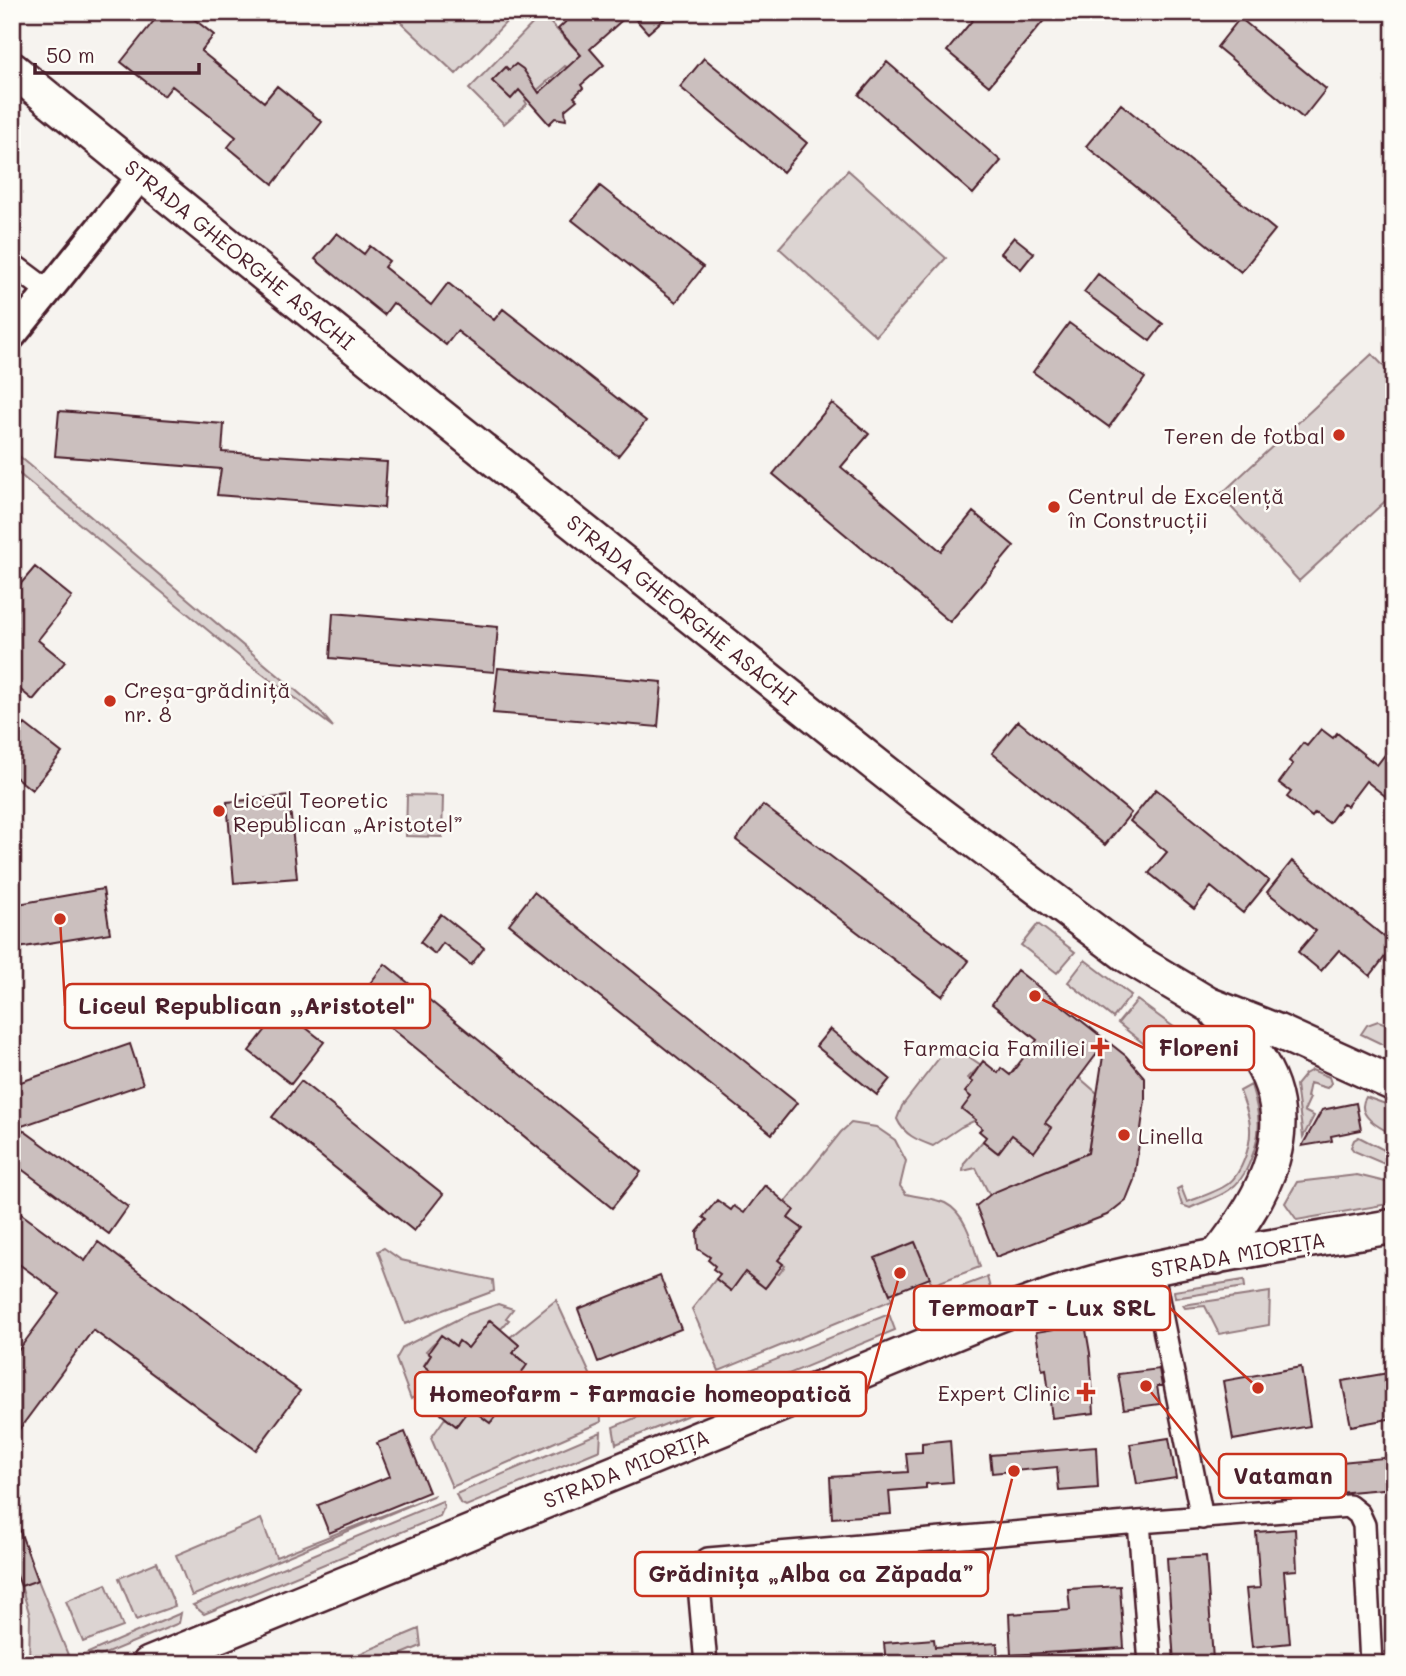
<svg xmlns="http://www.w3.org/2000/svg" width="1406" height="1676" viewBox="0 0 1406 1676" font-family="Mali,sans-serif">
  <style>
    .green { fill: #dcd4d2; stroke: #937a7e; stroke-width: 2 }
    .building { fill: #cbbfbe; stroke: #4a1f2b; stroke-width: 2 }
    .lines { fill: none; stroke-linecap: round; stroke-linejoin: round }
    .minor-casing { stroke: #4a1f2b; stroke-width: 26 }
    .tertiary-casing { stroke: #4a1f2b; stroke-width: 32 }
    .primary-casing { stroke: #4a1f2b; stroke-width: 38 }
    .minor { stroke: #fdfcf7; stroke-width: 21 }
    .tertiary { stroke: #fdfcf7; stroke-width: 26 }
    .primary { stroke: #fdfcf7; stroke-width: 33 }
    .poi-dot { fill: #c8321e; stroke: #fdfcf7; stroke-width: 2.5 }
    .labels { text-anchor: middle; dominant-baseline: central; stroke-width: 5; stroke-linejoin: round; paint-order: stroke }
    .street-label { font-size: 21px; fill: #4a1f2b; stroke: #fdfcf7 }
    .poi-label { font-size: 21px; fill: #4a1f2b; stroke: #fdfcf7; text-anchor: start }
    .leader { fill: none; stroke: #c8321e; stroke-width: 2.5 }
    .callout-dot { fill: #c8321e; stroke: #fdfcf7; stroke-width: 2.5 }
    .callout { fill: #fdfcf7; stroke: #c8321e; stroke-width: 2.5 }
    .callout-label { font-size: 23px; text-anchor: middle; font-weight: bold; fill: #4a1f2b }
  </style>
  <rect width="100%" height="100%" fill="#f6f3ef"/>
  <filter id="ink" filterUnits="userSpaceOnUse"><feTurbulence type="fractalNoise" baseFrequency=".0143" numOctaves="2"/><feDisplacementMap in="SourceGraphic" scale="14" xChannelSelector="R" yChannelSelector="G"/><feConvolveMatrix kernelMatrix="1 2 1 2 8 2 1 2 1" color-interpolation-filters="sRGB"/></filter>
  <g filter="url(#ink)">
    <path class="green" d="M390 12H516L456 74Z
      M542 14 582 56 570 69 565 66 525 101 527 104 504 124 469 89Z
      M848 170 946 258 876 336 779 248Z
      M1372 354 1394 377V493L1299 581 1220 495Z
      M12 450 319 710 333 727 245 661 12 468Z
      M407 795 443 796 442 837 406 836Z
      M1038 924 1075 952 1057 973 1021 945Z
      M1085 960 1131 995 1113 1018 1068 982Z
      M1137 1000 1190 1039 1164 1060 1118 1023Z
      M1378 1021 1387 1024 1394 1031V1050L1361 1034 1367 1025Z
      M950 1044 981 1065 968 1078 973 1082 966 1092 971 1097 976 1120 961 1127 933 1146C917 1140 904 1135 897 1119L902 1106Z
      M1066 1066 1097 1093 1088 1153 990 1196 976 1168 963 1171 964 1163 983 1141 995 1151 1012 1131 1029 1148H1033L1040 1119 1053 1101 1058 1106 1067 1095Z
      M1312 1070 1329 1077 1331 1083 1327 1088 1310 1083 1307 1097 1310 1098 1304 1111 1314 1116 1303 1137 1296 1085 1305 1074Z
      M1251 1085C1261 1117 1262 1134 1249 1164 1245 1174 1238 1184 1229 1190 1218 1198 1202 1202 1190 1208L1182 1205 1177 1189 1181 1187 1187 1202C1200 1197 1217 1192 1228 1184 1242 1173 1251 1146 1250 1128 1250 1115 1244 1103 1240 1091Z
      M1366 1097 1394 1107V1135C1380 1128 1354 1115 1366 1097Z
      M851 1123 876 1127 895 1140 906 1161 900 1186 906 1194C918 1197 934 1198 945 1203 967 1214 973 1245 980 1267L932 1285 914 1242 876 1258 892 1300 719 1371 692 1309 716 1279 728 1288H733L745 1269C751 1276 757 1286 767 1286L776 1273 779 1274 785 1266 773 1257 788 1218 794 1210 784 1203 841 1132Z
      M1359 1137 1394 1155V1168L1354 1151 1351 1147 1354 1140Z
      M1357 1175 1394 1184V1203L1297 1220 1285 1203 1297 1182Z
      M384 1248 401 1260 493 1280 494 1291 405 1324 378 1251Z
      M987 1277 990 1288 985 1295 946 1311 939 1295Z
      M1244 1280 1245 1287 1175 1298 1174 1291Z
      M1270 1292 1269 1325 1219 1334 1205 1306 1185 1308 1183 1305Z
      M556 1300 600 1396 601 1422 452 1487 431 1438 445 1418 454 1424H458L470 1404 487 1421H492L501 1408 504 1410 510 1402 498 1392 511 1375 517 1379 525 1368 524 1362 513 1353 519 1345 509 1338Z
      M498 1304 513 1309 506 1318 509 1320 501 1329 493 1323 471 1351 459 1341 456 1346 445 1338C437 1338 431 1346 426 1351L431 1355 424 1365 429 1370 423 1384 428 1388 411 1399 396 1359 403 1347 466 1315Z
      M889 1314 895 1330 740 1394 726 1387 723 1381Z
      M711 1387 712 1395 711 1406 616 1444 613 1427Z
      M601 1432 600 1450 466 1506 460 1503 456 1494Z
      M435 1495 192 1596 176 1555 261 1519 276 1557Z
      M442 1501 444 1507 440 1516 204 1614 193 1605Z
      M157 1562 175 1606 136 1620 119 1578Z
      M38 1580 70 1660V1664H29L30 1616 21 1586Z
      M106 1584 123 1627 83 1642 66 1601Z
      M181 1613 179 1623 100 1656 88 1653Z
      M419 1629 421 1646 378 1664H335Z"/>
    <path class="building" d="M161 12H185L214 35 201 51 264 102 277 86 322 122 273 184 228 147 236 137 172 86 164 96 121 62Z
      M576 12H672L648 33 630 13 590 49 604 65 581 85 583 88 574 97 577 100 565 110 566 120 555 118 549 124 519 90 511 99 492 81 506 67 509 70 516 64 523 69 539 93 581 55 558 29Z
      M979 12H1051L989 86 947 51Z
      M1240 18 1326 89 1303 118 1217 47Z
      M704 58 807 143 783 172 680 87Z
      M887 62 1001 161 973 194 859 95Z
      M1121 104 1275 230 1241 272 1086 146Z
      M600 186 703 267 676 302 572 220Z
      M337 233 364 254 370 246 389 261 384 267 431 305 448 283 494 320 503 309 646 421 618 456 457 331 446 345 393 303 384 315 315 259Z
      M1014 237 1034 253 1021 269 1001 253Z
      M1098 274 1163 324 1150 341 1084 292Z
      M1069 323 1145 378 1109 427 1033 372Z
      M832 403 869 434 841 467 941 551 973 512 1014 546 950 622 773 474Z
      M59 411 224 424 222 452 387 462 384 508 217 495 221 469 55 456Z
      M35 567 72 597 38 640 65 662 33 700 12 683V594Z
      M333 613 498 627 494 672 330 658Z
      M498 668 662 682 658 727 493 713Z
      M1018 721 1131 813 1105 845 992 753Z
      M25 724 62 753 32 790 12 774V740Z
      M1321 729 1333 738 1337 733 1377 765 1394 743V803L1366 781 1347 806 1343 804 1329 823 1315 813 1312 817 1287 797 1291 792 1279 783 1293 764 1289 761 1303 743 1307 746Z
      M1156 789 1269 881 1243 913 1211 887 1194 909 1149 873 1167 852 1130 821Z
      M289 796 297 878 234 883 227 802Z
      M763 805 969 961 942 996 736 840Z
      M1292 861 1394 945 1370 976 1339 950 1321 971 1298 952 1316 931 1267 892Z
      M103 889 110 933 12 949V905Z
      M534 892 797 1103 772 1134 509 924Z
      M441 914 484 948 471 965 443 943 435 954 420 942Z
      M385 964 641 1172 612 1208 357 1000Z
      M1017 970 1126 1056 1145 1078V1100L1134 1180 1126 1200 1107 1215 996 1257 976 1206 992 1193 1088 1153 1105 1043 1045 1123 1052 1128 1034 1152 1012 1135 998 1153 983 1141 986 1137 979 1131 982 1128 975 1122 976 1120 962 1109 971 1097 965 1092 973 1082 970 1080 983 1061 998 1073 1001 1068 1010 1075 1037 1040 992 1004Z
      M282 1009 324 1042 291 1084 249 1051Z
      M830 1029 890 1079 877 1095 816 1046Z
      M130 1044 143 1084 19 1127 128 1207 109 1234 12 1162V1085Z
      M301 1081 443 1194 414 1231 272 1117Z
      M1356 1103 1361 1130 1331 1136 1332 1141 1302 1146 1322 1110Z
      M765 1185 794 1210 788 1218 803 1229 778 1260 783 1264 765 1288 745 1272 731 1291 716 1279 720 1274 713 1269 715 1266 708 1260 710 1257 698 1249 697 1232 707 1220 703 1217 717 1200 731 1210 734 1206 744 1213Z
      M12 1207 85 1261 98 1242 300 1391 256 1450 93 1330 12 1439V1359L60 1294 12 1259Z
      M915 1242 930 1278 890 1294 875 1258Z
      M660 1276 681 1329 598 1362 578 1309Z
      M490 1320 519 1345 513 1353 527 1365 503 1396 508 1400 490 1423 470 1408 456 1426 441 1414 444 1409 438 1404 440 1401 432 1395 435 1393 420 1382 429 1370 424 1366 431 1355 428 1353 441 1335 456 1346 459 1341 468 1348Z
      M1085 1324 1090 1353 1094 1413 1052 1418 1046 1369 1042 1370 1036 1332Z
      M1301 1367 1310 1426 1233 1440 1223 1381Z
      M1159 1369 1162 1386H1157L1160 1404 1124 1409 1118 1374Z
      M1394 1372V1418L1351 1426 1342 1381Z
      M405 1432 429 1492 329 1533 318 1505 390 1476 377 1443Z
      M1169 1438 1176 1478 1137 1484 1130 1444Z
      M950 1440 953 1482 926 1484V1488L889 1491 891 1514 832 1518 830 1477 908 1472 906 1453 922 1452V1443Z
      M1096 1447 1098 1488 1059 1491 1057 1467 992 1473 990 1455Z
      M1394 1457V1488L1281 1498 1276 1468Z
      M14 1515 38 1580 21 1586 12 1563V1516Z
      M1295 1529 1297 1570 1284 1571 1290 1643 1252 1647 1246 1589 1260 1588 1256 1532Z
      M1206 1556 1213 1660 1174 1663 1167 1558Z
      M1120 1586 1124 1648 1011 1655 1009 1614 1070 1610 1068 1589Z
      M934 1639 935 1647 997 1643 998 1664H886L884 1643Z"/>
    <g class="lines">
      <defs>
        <path id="minor" d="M12 264 48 291
          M1152 1269 1202 1518
          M1139 1522 1150 1664
          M706 1664 698 1574 700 1564 708 1559 1139 1522 1349 1506 1359 1514 1364 1525 1371 1664"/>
        <path id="tertiary" d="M12 336 142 175"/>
        <path id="primary" d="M12 69 271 280 821 721 914 795 1128 956 1208 1004 1277 1031 1394 1084
          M1216 1257C1264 1198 1306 1124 1254 1052 1243 1038 1229 1025 1217 1013
          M149 1664 926 1345C986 1320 1047 1294 1111 1278 1204 1255 1300 1243 1394 1226"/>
      </defs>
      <use href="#minor" class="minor-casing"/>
      <use href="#tertiary" class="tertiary-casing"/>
      <use href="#primary" class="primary-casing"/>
      <use href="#minor" class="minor"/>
      <use href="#tertiary" class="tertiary"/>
      <use href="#primary" class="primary"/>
    </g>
  </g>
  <g class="poi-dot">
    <circle cx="1339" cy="435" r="7"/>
    <circle cx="1054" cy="507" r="7"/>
    <circle cx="110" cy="701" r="7"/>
    <circle cx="219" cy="811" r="7"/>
    <path d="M1096.5 1036.5h7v7h7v7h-7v7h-7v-7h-7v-7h7z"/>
    <circle cx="1124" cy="1135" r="7"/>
    <path d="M1082.5 1381.5h7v7h7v7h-7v7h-7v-7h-7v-7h7z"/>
  </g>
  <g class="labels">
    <g class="street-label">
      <text transform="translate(240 254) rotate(39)">STRADA GHEORGHE ASACHI</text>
      <text transform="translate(682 609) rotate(39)">STRADA GHEORGHE ASACHI</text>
      <text transform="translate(1238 1254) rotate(-10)">STRADA MIORIȚA</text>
      <text transform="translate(626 1468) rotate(-22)">STRADA MIORIȚA</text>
    </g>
    <g class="poi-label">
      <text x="1325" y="435" text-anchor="end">Teren de fotbal</text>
      <text x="1068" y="495">Centrul de Excelență<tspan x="1068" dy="24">în Construcții</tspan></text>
      <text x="124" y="689">Creșa-grădiniță<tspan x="124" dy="24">nr. 8</tspan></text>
      <text x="233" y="799">Liceul Teoretic<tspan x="233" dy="24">Republican „Aristotel”</tspan></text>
      <text x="1086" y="1047" text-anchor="end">Farmacia Familiei</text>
      <text x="1138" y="1135">Linella</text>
      <text x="1070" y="1392" text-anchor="end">Expert Clinic</text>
    </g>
  </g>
  <path class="leader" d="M60 919L65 1006M1035 996L1144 1048M1258 1388L1170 1308M900 1273L866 1394M1146 1386L1219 1476M1014 1471L988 1574"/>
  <g class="callout-dot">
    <circle cx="60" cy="919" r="7"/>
    <circle cx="1035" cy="996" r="7"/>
    <circle cx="1258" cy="1388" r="7"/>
    <circle cx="900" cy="1273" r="7"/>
    <circle cx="1146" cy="1386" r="7"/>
    <circle cx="1014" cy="1471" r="7"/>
  </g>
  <g class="callout">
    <rect x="65" y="984" width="365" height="44" rx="7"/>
    <rect x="1144" y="1026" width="110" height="44" rx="7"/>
    <rect x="914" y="1286" width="256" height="44" rx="7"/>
    <rect x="415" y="1372" width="451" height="44" rx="7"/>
    <rect x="1219" y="1454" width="127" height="44" rx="7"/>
    <rect x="635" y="1552" width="353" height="44" rx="7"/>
  </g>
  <g class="callout-label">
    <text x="247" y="1014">Liceul Republican ,,Aristotel"</text>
    <text x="1199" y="1056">Floreni</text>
    <text x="1042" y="1316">TermoarT - Lux SRL</text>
    <text x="640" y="1402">Homeofarm - Farmacie homeopatică</text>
    <text x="1283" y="1484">Vataman</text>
    <text x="811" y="1582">Grădinița „Alba ca Zăpada”</text>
  </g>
  <rect width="1406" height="1676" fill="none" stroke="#fdfcf7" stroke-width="42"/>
  <rect x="21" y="21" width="1364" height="1634" fill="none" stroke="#4a1f2b" stroke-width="2.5" filter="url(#ink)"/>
  <path d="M35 63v10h164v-10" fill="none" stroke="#4a1f2b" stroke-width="3.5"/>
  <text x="46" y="63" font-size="21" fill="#4a1f2b" stroke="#fdfcf7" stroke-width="5" paint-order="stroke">50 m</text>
</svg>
